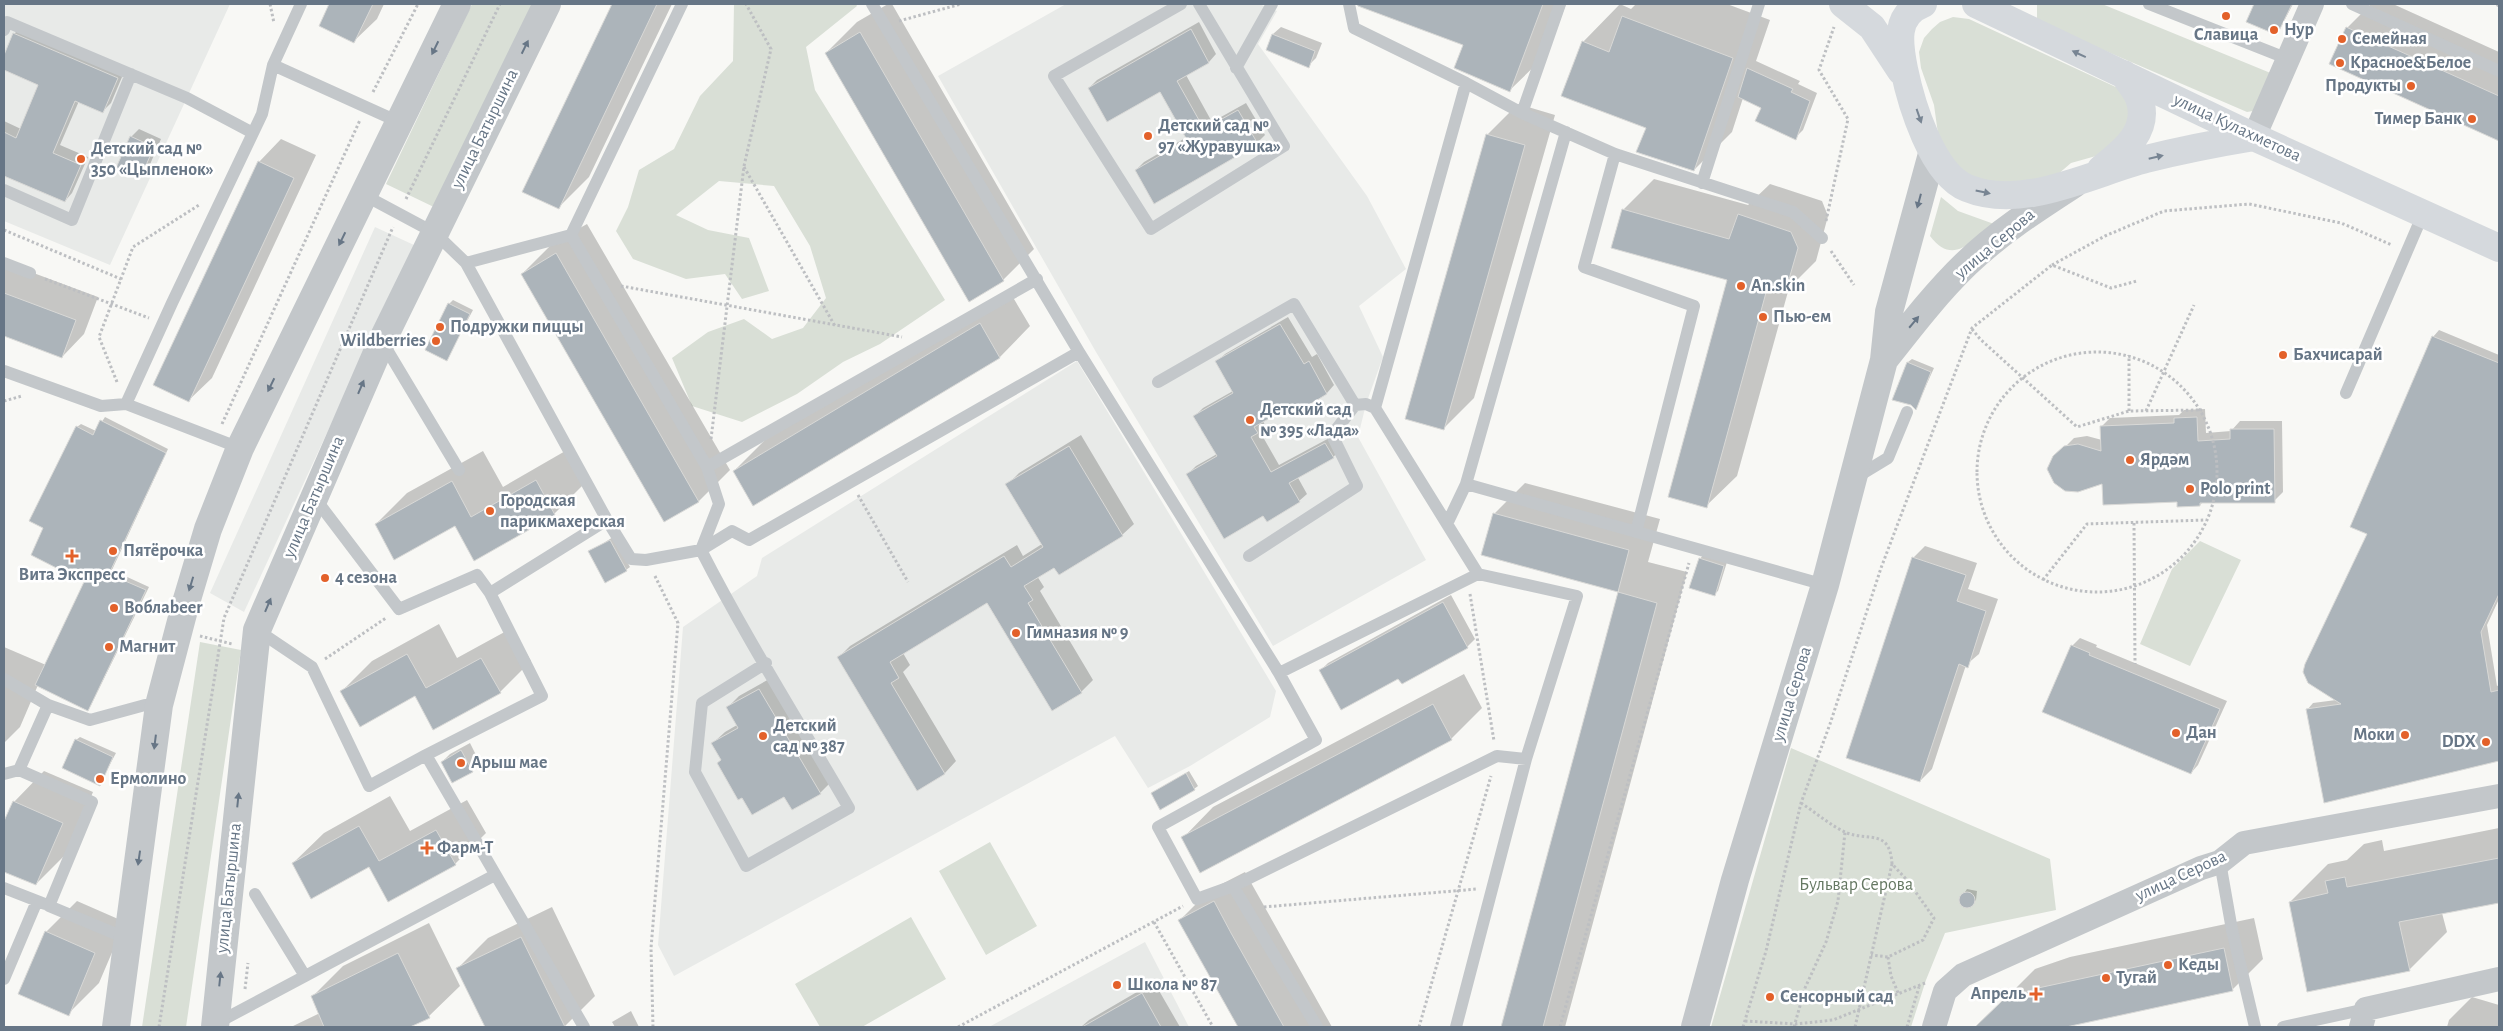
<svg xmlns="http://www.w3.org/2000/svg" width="2503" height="1031" viewBox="0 0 2503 1031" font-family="'Alegreya Sans',sans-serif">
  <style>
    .built { fill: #e8eae8 }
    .green { fill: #d9dfd6 }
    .shadow { fill: #0003 }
    .building { fill: #acb4ba; stroke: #d9d9d7 }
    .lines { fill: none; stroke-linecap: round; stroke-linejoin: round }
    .path { stroke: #bdbfc2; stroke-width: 3; stroke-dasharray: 2.5 2.5; stroke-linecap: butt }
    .service { stroke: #c3c7ca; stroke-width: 12 }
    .minor { stroke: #c3c7ca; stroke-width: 24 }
    .tertiary { stroke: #c3c7ca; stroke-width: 28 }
    .secondary { stroke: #d5d9dd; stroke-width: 28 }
    .oneway { fill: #677686 }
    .oneway2 { fill: #788593 }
    .poi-dot { fill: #e3612a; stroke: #fff; stroke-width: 2 }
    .labels { text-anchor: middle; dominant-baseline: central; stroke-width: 5; stroke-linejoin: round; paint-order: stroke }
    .poi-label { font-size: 18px; font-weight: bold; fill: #677686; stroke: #fff; text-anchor: start }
    .street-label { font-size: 18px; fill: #677686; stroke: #fff }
    .park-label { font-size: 18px; fill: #657862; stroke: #fff }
  </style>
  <rect width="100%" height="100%" fill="#f8f8f5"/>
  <path class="built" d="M4 4H230L110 265 4 221Z
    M1066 4H1259L1277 11 1258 44 1367 196 1406 269 1359 306 1383 357 1366 404 1358 437 1426 560 1273 646 1096 352 938 76Z
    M375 227 414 245 244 612 210 593Z
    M1077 361 1276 691 1270 717 1190 766 1148 788 1115 736 674 976 658 945 683 627 757 576 762 558Z
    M1145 942 1189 1027H989Z"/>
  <path class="green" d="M472 4H536L438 209 386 184Z
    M734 4H856L857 6 806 47 815 90 945 300 880 344 843 362 797 394 742 422 692 406 672 358 708 332 744 319 772 339 803 328 826 298 810 246 774 186 719 181 676 215 708 230 749 238 769 291 742 299 725 274 686 279 633 259 616 231 628 207 639 170 674 149 700 96 733 61Z
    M2037 4H2102L2273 74 2253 111 2247 112 2043 24 2037 18Z
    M1953 17 1969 19 2120 89 2132 109 2129 133 2096 156 2071 163 2057 175 1999 186 1958 171 1939 141 1934 105 1921 68 1919 52 1924 38 1932 29 1940 22Z
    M1941 197 1958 211 1994 224C1973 240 1953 267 1930 236Z
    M2200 541 2241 560 2190 666 2140 644 2172 569Z
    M200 642 241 650 186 1027H142Z
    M1791 748 2050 859 2056 910 1945 933 1926 980 1911 1027H1711Z
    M990 842 1037 926 986 955 939 871Z
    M911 917 946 979 862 1027H820L795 984Z"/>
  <path class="shadow" d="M330 4H384L377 19 354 41 320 26Z
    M614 4H672L589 177 558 208 524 191Z
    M888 4H892L1034 249 1003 280 826 53 857 22Z
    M1383 4H1566L1548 53 1510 90 1464 45 1380 13Z
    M1620 4 1631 9 1636 4H1727L1770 20 1756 61 1800 81 1798 84 1817 93 1803 130 1795 138 1763 107 1743 98 1732 132 1694 170 1647 127 1583 42Z
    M2256 4H2293L2277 34 2248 21Z
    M2371 4H2393L2499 52V140L2331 63 2347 28Z
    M1199 22 1216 54 1209 62 1186 75 1212 122 1246 103 1265 135 1257 143 1136 170 1144 162 1187 137 1160 90 1089 88 1097 80Z
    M22 26 125 70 111 103 103 111 79 101 60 145 88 157 72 193 65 201 4 175V121L21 129 40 84 4 69V58L14 34Z
    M1281 27 1322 43 1316 58 1308 66 1267 49 1273 34Z
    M1518 104 1555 115 1474 398 1443 429 1487 135Z
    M139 129 161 139 148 169 140 177 131 137Z
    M281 139 316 155 212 378 189 400 259 162Z
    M1654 179 1748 205 1770 184 1822 201 1828 216 1816 261 1789 288 1737 476 1706 506 1729 280 1623 210Z
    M587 224 730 470 699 501 665 520 522 274 553 243Z
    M4 262 98 297 84 334 62 357 4 335Z
    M1011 294 1030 326 1000 357 754 504 734 471 765 440Z
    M453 300 473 310 447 359 449 304Z
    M1288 317 1312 357 1317 354 1334 385 1327 393 1292 413 1288 406 1263 421 1265 425 1259 430 1279 465 1333 436 1341 450 1333 457 1297 476 1307 494 1299 501 1264 514 1188 474 1196 466 1217 454 1195 416 1203 408 1233 391 1217 362 1225 354Z
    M2439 330 2499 355V599L2487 625 2497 686 2499 685V760L2486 763 2307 710 2313 703 2336 700 2369 533 2433 337Z
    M1912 359 1934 368 1916 408 1911 404 1894 399 1908 362Z
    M2205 409 2206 433 2231 431 2240 421H2282L2283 492 2274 501 2203 502 2200 505 2178 500 2104 482 2061 451 2074 438 2087 436 2102 440 2101 427 2110 418 2179 415 2184 410Z
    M105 417 168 449 112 570 149 587 91 705 88 709 38 685 20 727 4 743V647L46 665 86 582 45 528 77 427 81 424 96 431Z
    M1081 435 1134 524 1122 535 1055 566 1037 576 1044 587 1040 591 1093 680 1081 692 987 602 903 653 910 665 903 672 956 761 945 773 917 789 838 658 850 646 1017 545 1023 556 1042 544 1007 485 1019 473Z
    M567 450 585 483 554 514 455 524H376L407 493 483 451 503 487Z
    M1525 483 1660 519 1648 562 1687 572 1565 1027H1503L1619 591 1483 555 1494 514Z
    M613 537 630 567 626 570 590 552Z
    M1925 546 1977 563 1968 589 1998 599 1979 654 1966 665 1932 769 1920 781 1913 558Z
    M1703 555 1727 562 1718 591 1714 594 1700 559Z
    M1451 595 1475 639 1467 647 1402 683 1399 677 1320 671 1328 663Z
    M439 624 457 658 512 628 531 661 500 692 415 695 341 692 372 661Z
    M2080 638 2097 645 2096 647 2227 701 2198 765 2191 773 2072 646Z
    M1464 674 1482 708 1451 739 1183 838 1213 807Z
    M771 678 832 781 820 793 784 795 718 763 722 759 713 743 725 732 737 725 727 708 739 696Z
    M80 737 116 753 99 785 76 740Z
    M470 743 480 763 472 771 442 762 450 754Z
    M44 771 93 792 67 853 36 884 4 870V824L14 802Z
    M1189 771 1198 786 1194 789 1153 793Z
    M390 796 410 831 467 800 486 833 455 864 293 863 324 833Z
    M2499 828V902L2442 913 2447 932 2409 970 2290 902 2328 864 2347 860 2364 844 2382 840 2384 851Z
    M1245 872 1332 1027H1239L1180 920 1210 890Z
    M1967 889 1977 891 1976 900 1969 906H1963L1959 901Z
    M77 901 125 922 99 983 68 1014 46 932Z
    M552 907 595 996 564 1027H486L457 969 488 938Z
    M2254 918 2263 959 2232 990 2061 1027H1981L1985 1019 2035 969 2070 957Z
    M429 923 460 986 429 1016 407 1027H291L320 1013 312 997 343 966Z
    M1154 982 1180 1027H1081L1089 1020Z
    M2472 997 2499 1005V1027H2447L2449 1020Z
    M631 1011 639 1027H615L612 1022Z"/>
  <path class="building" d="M329 4H373L354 43 319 26Z
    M612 4H657L559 209 522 192Z
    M1357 4H1543L1510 92 1454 68 1463 45 1358 6Z
    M2254 4H2292L2277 35 2246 22Z
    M1622 16 1733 58 1694 171 1636 152 1646 128 1561 96 1582 41 1609 52Z
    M2346 27 2499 96V141L2329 64Z
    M1191 29 1209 63 1177 81 1204 129 1238 110 1258 144 1154 204 1135 170 1187 140 1160 92 1107 122 1088 88Z
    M860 32 1004 281 969 302 825 53Z
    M13 33 118 78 103 113 75 101 53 153 81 165 65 202 4 176V132L16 138 38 85 4 70V55Z
    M1272 34 1315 51 1309 68 1266 50Z
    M1747 68 1793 89 1791 92 1810 101 1796 140 1755 121 1761 108 1738 97Z
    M1486 134 1525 145 1444 430 1405 419Z
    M130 136 154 147 140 179 116 168Z
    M258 161 294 178 189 402 153 385Z
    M1622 209 1729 239 1738 214 1791 232 1798 248 1785 293 1767 289 1707 508 1668 497 1727 280 1611 248Z
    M556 253 699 502 664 522 521 274Z
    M4 293 76 320 62 358 4 336Z
    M448 303 470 314 447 361 425 350Z
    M980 323 1000 358 753 506 733 471Z
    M1280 324 1304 364 1309 361 1327 394 1292 415 1288 408 1254 427 1258 433 1251 437 1271 472 1325 443 1334 458 1289 483 1300 502 1267 522 1263 516 1224 539 1186 474 1217 456 1193 416 1233 393 1215 361Z
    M2432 336 2499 363V594L2481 632 2491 692 2499 690V761L2324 803 2306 709 2341 704 2308 683 2303 672 2305 664 2367 534 2350 527Z
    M1907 362 1931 372 1916 410 1911 405 1892 400Z
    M2197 417 2198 441 2230 439V429H2274L2275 503H2200V506L2177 507V502L2103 505 2102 484 2078 492 2065 491 2054 483 2047 469 2053 456 2064 446 2078 444 2101 451 2100 426 2174 423V418Z
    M100 420 166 453 109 574 146 590 88 711 35 685 84 582 31 555 43 528 29 521 76 426 93 435Z
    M1069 446 1123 536 1059 575 1054 568 1024 586 1033 600 1028 603 1082 693 1052 711 987 603 890 662 899 678 891 683 945 774 917 791 837 657 1004 556 1011 567 1043 547 1005 484Z
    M536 480 555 515 474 561 455 526 394 560 375 524 452 481 471 517Z
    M1493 513 1629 550 1618 592 1481 555Z
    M610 540 627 571 605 583 588 551Z
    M1912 557 1966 575 1957 601 1986 611 1968 668 1959 664 1920 782 1846 758Z
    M1699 558 1724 566 1715 596 1689 588Z
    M1618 592 1657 603 1543 1027H1501Z
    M1443 602 1468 648 1402 684 1398 679 1341 710 1319 670Z
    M2071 645 2090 653 2089 655 2220 709 2191 774 2042 712Z
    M407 654 426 688 481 658 501 693 433 730 415 696 360 727 340 691Z
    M759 689 821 794 792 810 784 797 752 815 742 798 738 800 717 763 721 760 711 743 738 728 726 707Z
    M1433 704 1452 740 1200 873 1181 837Z
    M75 739 113 757 100 786 62 768Z
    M461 750 473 772 452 783 441 762Z
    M1186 773 1195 790 1160 810 1151 793Z
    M13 801 63 823 36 885 4 872V821Z
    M359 826 379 861 436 830 456 865 388 902 369 867 311 899 292 863Z
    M2499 858V903L2399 922 2410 971 2307 992 2289 902 2328 893 2325 881 2345 877 2347 887Z
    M1959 900a8 8 0 1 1 16 0a8 8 0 1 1-16 0Z
    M1214 901 1231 933 1284 1027H1238L1178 920Z
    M45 931 95 953 69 1016 18 994Z
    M521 937 565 1027H485L456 968Z
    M2224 948 2233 991 2066 1027H1975L2003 1000 2038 988Z
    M398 953 430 1018 410 1027H324L311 996Z
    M1142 993 1161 1027H1082Z"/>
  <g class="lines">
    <path class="path" d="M270 4 274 23
      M2497 4 2499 7
      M899 21 961 4
      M373 92 418 4
      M744 167 835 326
      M406 199 500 4
      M1826 221 1848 119 1819 70 1834 27
      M4 230 121 279
      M1831 251 1854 285
      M2052 265 2105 236 2164 211 2249 204 2341 223 2392 245
      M45 279 149 318
      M621 286 902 337
      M1972 329 1980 339 2077 427 2129 411 2202 410
      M1977 472a120 120 0 1 1 240 0a120 120 0 1 1-240 0Z
      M117 382 99 337 133 247 199 205
      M4 401 22 396
      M2129 411V355
      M2146 411 2194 305
      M222 424 360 120
      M711 439 744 166 771 49 746 4
      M858 495 908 582
      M2134 523 2135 664
      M2043 580 2087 524 2206 520
      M1470 594 1494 741
      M200 636 232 644
      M325 659 386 618
      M1801 803C1815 812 1831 826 1847 833 1869 841 1890 829 1892 864L1907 880 1934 918 1923 940 1888 957 1871 955
      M1264 907 1477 889
      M1154 922 1213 1027
      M1888 957 1891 976 1899 995
      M245 989 248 963
      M1745 1021 1796 1024 1833 1020 1925 983
      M159 1027 224 618 393 227
      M653 1027 651 948 678 623 654 574
      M958 1027 1183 906
      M1419 1027 1491 776
      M1560 1027 1689 563
      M1743 1027 1766 951 1801 803 1830 724 1881 568 1972 328 2052 265 2111 288 2137 281
      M1794 1027 1805 988 1826 942 1838 901 1845 832
      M1855 1027 1892 864
      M1907 1027 1919 987"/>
    <path class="service" d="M301 4 273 65 399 122
      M872 4 1079 352 1279 673 1478 574 1577 596 1526 759 1456 1027
      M1181 4 1054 76 1151 229 1284 146 1199 4
      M1349 4 1354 28 1466 83
      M2149 4 2288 59
      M2352 4 2499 71
      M4 30 7 22 187 98 253 133
      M1236 68 1272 4
      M1522 113 1615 154 1793 212 1822 238
      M1615 154 1584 267 1694 306 1636 532
      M1702 183 1759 4
      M4 190 72 220 131 74
      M364 195 435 233 466 263 571 235 682 4
      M571 235 707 467 1037 279
      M4 263 30 273
      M466 263 607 520 631 559 646 560 701 550 732 531 749 540 1079 352
      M383 343 459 470
      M4 371 101 406 126 404 240 448
      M1158 382 1294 304 1355 405
      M2346 393 2423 214
      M126 404 172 303 262 114 273 65
      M707 467 719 504 701 550C746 638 799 722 849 808L746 866 695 772 702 703 766 663
      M1855 478 1888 458 1907 412
      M1466 484 1566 132
      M314 497 399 609 477 575 490 593 607 520
      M1447 524 1375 408 1466 83 1522 113 1560 4
      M1249 556 1357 486 1332 435 1355 405 1366 404 1375 408
      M1478 574 1447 524 1466 484 1825 585
      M257 630 312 667 369 786 426 755 584 1027
      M1279 673 1316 740 1158 827 1197 899 1233 886 1497 756 1526 759
      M4 679 48 705
      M426 755 542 696 490 593
      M4 774 19 770
      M2220 862 2232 930 2255 1027
      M1233 886 1317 1027
      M4 888 45 904
      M255 894 305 976
      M128 939 49 906 92 802 19 770 48 705 90 720 145 705H159
      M4 979 37 901
      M215 1024 495 875
      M2283 1027 2366 1009"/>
    <path class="minor" d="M2254 137 2312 4
      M1934 1027 1945 991 1963 975 2201 868 2220 862 2244 843 2499 796
      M2361 1027 2366 1009 2499 979"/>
    <path class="tertiary" d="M1884 360C1910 327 1936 293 1966 264 1998 233 2037 208 2074 184
      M116 1027 159 705 185 606 208 529 240 448 457 4
      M215 1027 257 630 382 341 547 4
      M1695 1027 1735 880 1825 585 1884 360 1889 312 1932 154"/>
    <path class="secondary" d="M1843 4 1872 27 1901 71
      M1923 4C1894 15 1899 44 1904 69 1911 103 1932 174 1967 188 2023 211 2092 173 2146 159 2182 150 2218 143 2254 137
      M1976 4 2254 137 2499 248
      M2101 169C2124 151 2151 130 2139 98 2136 90 2128 82 2124 74"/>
  </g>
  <defs><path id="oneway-solid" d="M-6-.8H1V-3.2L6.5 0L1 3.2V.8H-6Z" transform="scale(1.25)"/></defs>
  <g class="oneway">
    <use href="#oneway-solid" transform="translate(525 47) rotate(-64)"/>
    <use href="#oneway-solid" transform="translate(435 48) rotate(116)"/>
    <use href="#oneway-solid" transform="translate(1919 201) rotate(105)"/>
    <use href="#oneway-solid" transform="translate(342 239) rotate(116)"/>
    <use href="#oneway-solid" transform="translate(1914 322) rotate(-50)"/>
    <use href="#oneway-solid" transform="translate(271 385) rotate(116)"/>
    <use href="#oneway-solid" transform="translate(361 387) rotate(-67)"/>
    <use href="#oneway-solid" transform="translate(191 584) rotate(107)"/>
    <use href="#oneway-solid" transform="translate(268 605) rotate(-67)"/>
    <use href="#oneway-solid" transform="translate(155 742) rotate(97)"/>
    <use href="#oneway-solid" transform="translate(238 800) rotate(-84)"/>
    <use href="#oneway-solid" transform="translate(139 858) rotate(98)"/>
    <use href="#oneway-solid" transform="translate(220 979) rotate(-84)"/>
  </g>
  <g class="oneway2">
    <use href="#oneway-solid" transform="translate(2079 54) rotate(-155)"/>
    <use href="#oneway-solid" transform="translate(1919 116) rotate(71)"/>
    <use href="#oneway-solid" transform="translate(2156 157) rotate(-13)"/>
    <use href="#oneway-solid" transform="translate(1983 192) rotate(12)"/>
  </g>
  <g class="poi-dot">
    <circle cx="2226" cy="16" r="5"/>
    <circle cx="2274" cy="30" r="5"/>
    <circle cx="2342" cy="39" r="5"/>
    <circle cx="2340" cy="63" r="5"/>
    <circle cx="2411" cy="86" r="5"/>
    <circle cx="2472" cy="119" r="5"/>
    <circle cx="1148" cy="136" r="5"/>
    <circle cx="81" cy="159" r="5"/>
    <circle cx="1741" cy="286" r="5"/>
    <circle cx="1763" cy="317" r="5"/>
    <circle cx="440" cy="327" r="5"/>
    <circle cx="436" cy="341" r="5"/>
    <circle cx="2283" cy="355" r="5"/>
    <circle cx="1250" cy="420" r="5"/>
    <circle cx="2130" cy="460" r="5"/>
    <circle cx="2190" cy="489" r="5"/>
    <circle cx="490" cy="511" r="5"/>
    <circle cx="113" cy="551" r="5"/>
    <path d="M69.5 548.5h5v5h5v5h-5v5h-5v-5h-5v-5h5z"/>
    <circle cx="325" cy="578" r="5"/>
    <circle cx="114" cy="608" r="5"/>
    <circle cx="1016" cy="633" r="5"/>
    <circle cx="109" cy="647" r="5"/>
    <circle cx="2176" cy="733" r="5"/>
    <circle cx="2405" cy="735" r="5"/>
    <circle cx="763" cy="736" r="5"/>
    <circle cx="2486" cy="742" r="5"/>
    <circle cx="461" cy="763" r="5"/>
    <circle cx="100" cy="779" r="5"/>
    <path d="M424.5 840.5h5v5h5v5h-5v5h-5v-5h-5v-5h5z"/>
    <circle cx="2168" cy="965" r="5"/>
    <circle cx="2106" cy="978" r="5"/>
    <circle cx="1117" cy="985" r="5"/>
    <path d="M2033.5 986.5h5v5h5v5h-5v5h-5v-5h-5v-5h5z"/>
    <circle cx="1770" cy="997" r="5"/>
  </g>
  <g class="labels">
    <g class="poi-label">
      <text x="2284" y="30">Нур</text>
      <text x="2226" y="35" text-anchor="middle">Славица</text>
      <text x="2352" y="39">Семейная</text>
      <text x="2350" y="63">Красное&amp;Белое</text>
      <text x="2401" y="86" text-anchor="end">Продукты</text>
      <text x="2462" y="119" text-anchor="end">Тимер Банк</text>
      <text x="1158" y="126">Детский сад №<tspan x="1158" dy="21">97 «Журавушка»</tspan></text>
      <text x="91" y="149">Детский сад №<tspan x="91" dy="21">350 «Цыпленок»</tspan></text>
      <text x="1751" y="286">An.skin</text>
      <text x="1773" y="317">Пью-ем</text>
      <text x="450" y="327">Подружки пиццы</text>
      <text x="426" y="341" text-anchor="end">Wildberries</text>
      <text x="2293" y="355">Бахчисарай</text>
      <text x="1260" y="410">Детский сад<tspan x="1260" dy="21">№ 395 «Лада»</tspan></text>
      <text x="2140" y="460">Ярдәм</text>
      <text x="2200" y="489">Polo print</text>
      <text x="500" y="501">Городская<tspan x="500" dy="21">парикмахерская</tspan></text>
      <text x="123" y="551">Пятёрочка</text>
      <text x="72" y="575" text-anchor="middle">Вита Экспресс</text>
      <text x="335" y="578">4 сезона</text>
      <text x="124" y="608">Воблаbeer</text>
      <text x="1026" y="633">Гимназия № 9</text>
      <text x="119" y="647">Магнит</text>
      <text x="773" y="726">Детский<tspan x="773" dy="21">сад № 387</tspan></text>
      <text x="2186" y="733">Дан</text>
      <text x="2395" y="735" text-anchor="end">Моки</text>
      <text x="2476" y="742" text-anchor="end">DDX</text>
      <text x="471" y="763">Арыш мае</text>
      <text x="110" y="779">Ермолино</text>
      <text x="437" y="848">Фарм-Т</text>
      <text x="2178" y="965">Кеды</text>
      <text x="2116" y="978">Тугай</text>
      <text x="1127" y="985">Школа № 87</text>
      <text x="2026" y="994" text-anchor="end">Апрель</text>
      <text x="1780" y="997">Сенсорный сад</text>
    </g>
    <g class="street-label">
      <text transform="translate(2237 128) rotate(25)">улица Кулахметова</text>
      <text transform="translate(485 129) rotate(-64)">улица Батыршина</text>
      <text transform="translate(1995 244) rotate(-40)">улица Серова</text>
      <text transform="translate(314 497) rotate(-67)">улица Батыршина</text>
      <text transform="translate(1792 694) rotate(-73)">улица Серова</text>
      <text transform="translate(2181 876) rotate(-25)">улица Серова</text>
      <text transform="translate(229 888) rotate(-84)">улица Батыршина</text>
    </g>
    <g class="park-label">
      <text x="1856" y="885">Бульвар Серова</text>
    </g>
  </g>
  <rect width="2503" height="1031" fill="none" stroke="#677686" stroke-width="10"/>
</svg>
